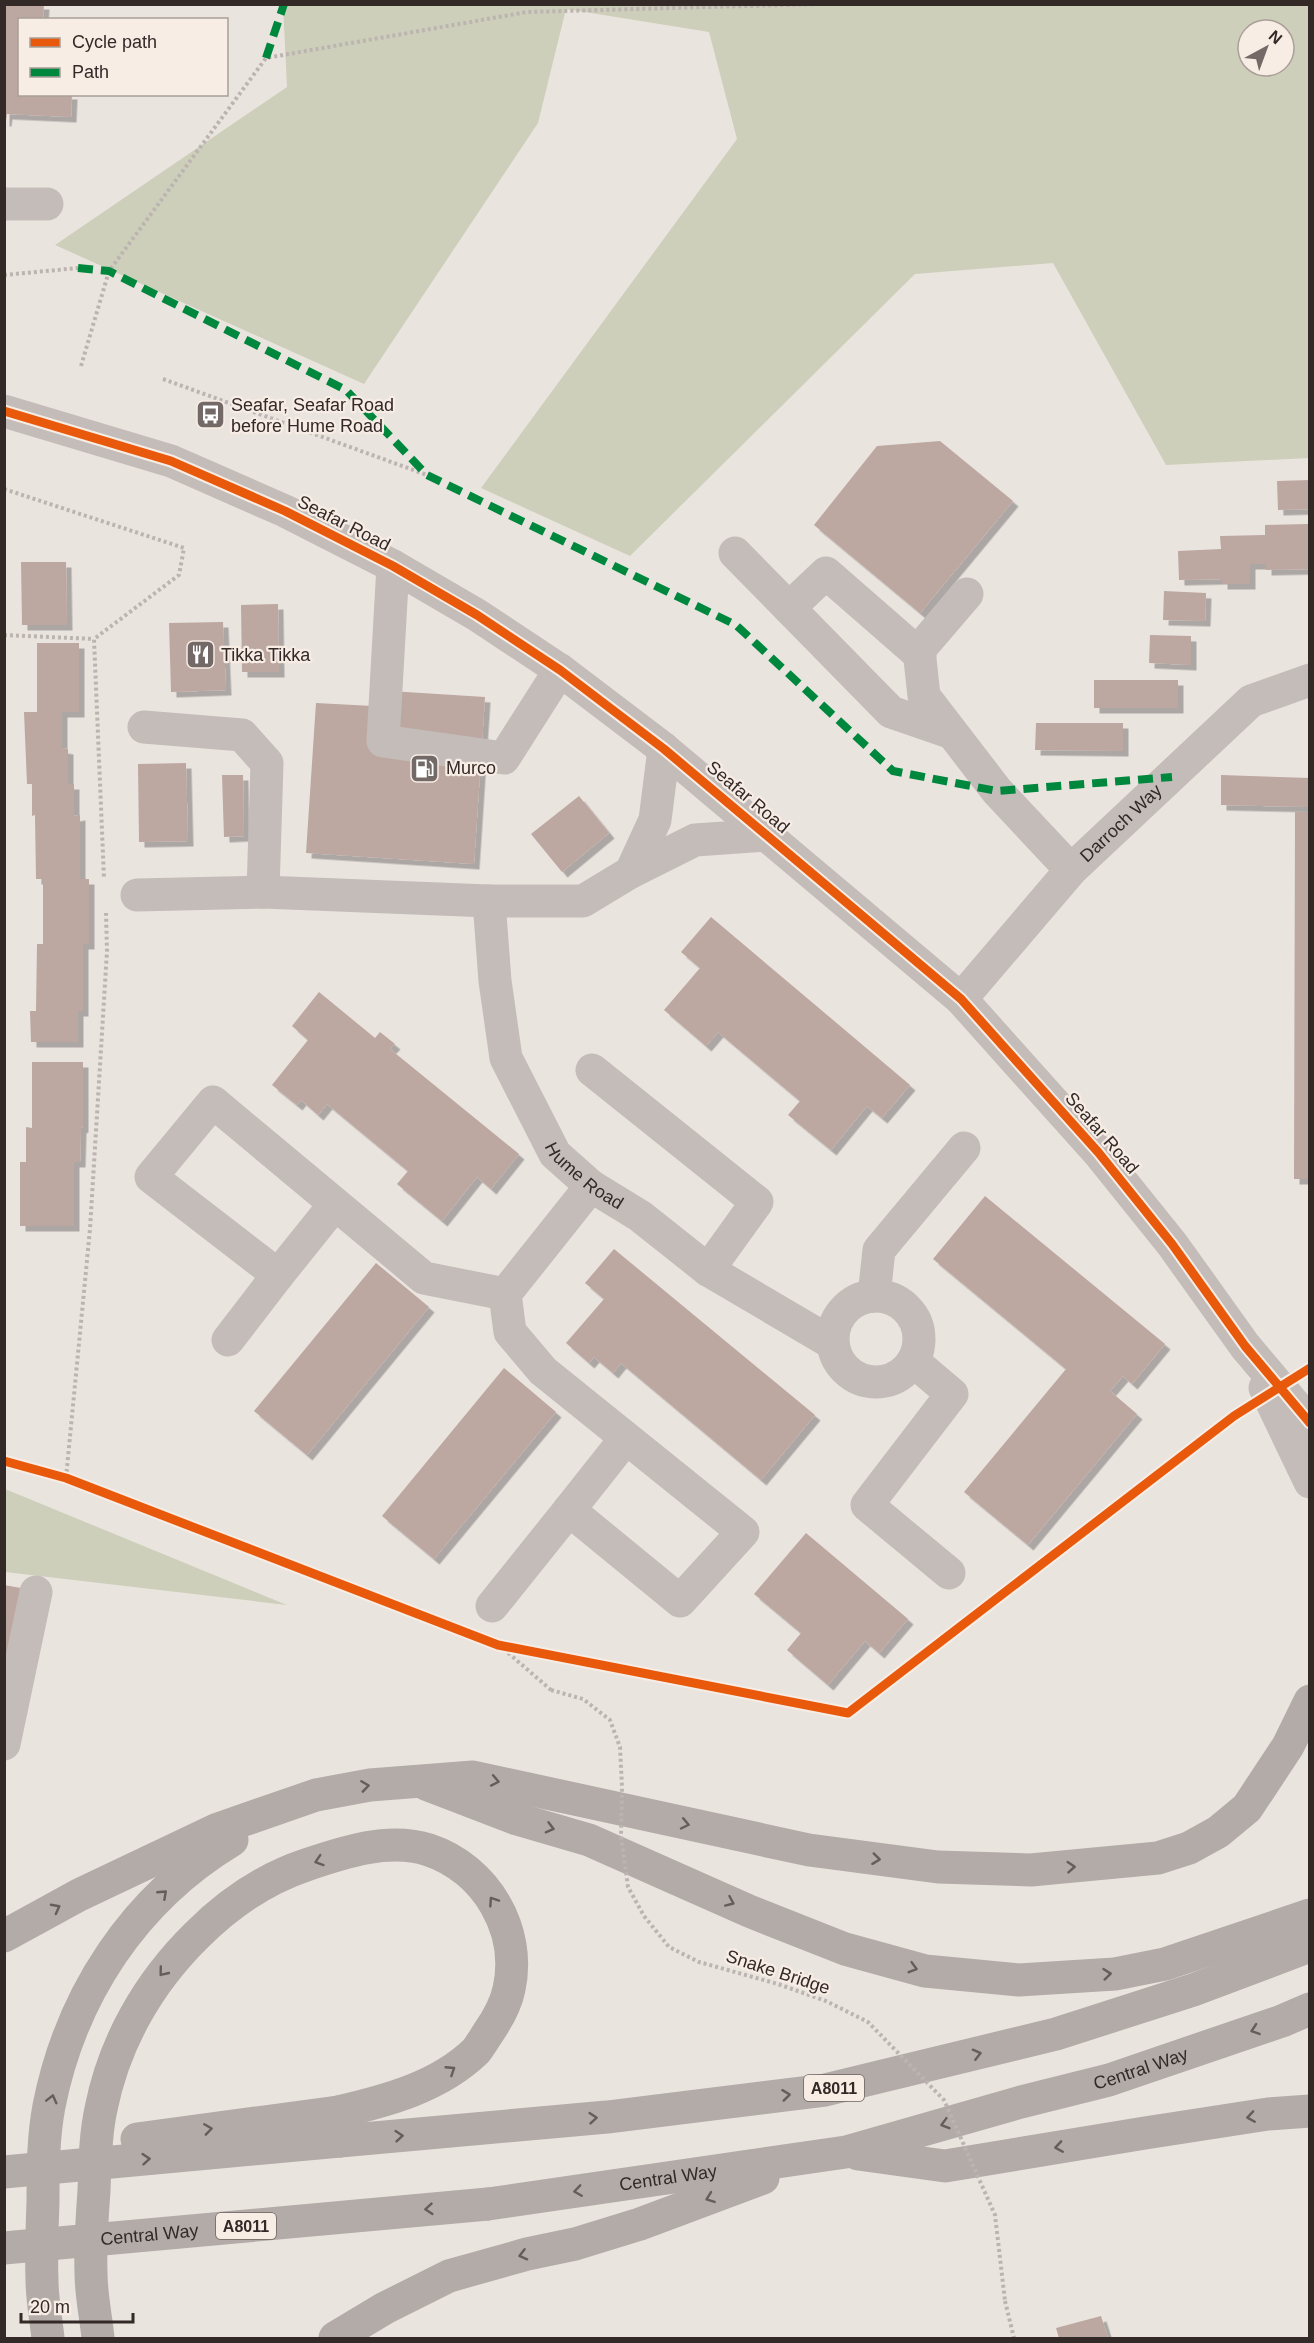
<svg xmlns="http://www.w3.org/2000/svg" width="1314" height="2343" viewBox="0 0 1314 2343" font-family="Helvetica,sans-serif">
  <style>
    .green { fill: #cdcfba; fill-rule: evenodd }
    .building { fill: #bda7a1; filter: url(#shadow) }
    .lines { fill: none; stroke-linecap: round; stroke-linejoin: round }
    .path { stroke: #bcb4b0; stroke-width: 4; stroke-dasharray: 3 3; stroke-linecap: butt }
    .minor { stroke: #c3bcb8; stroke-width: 33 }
    .major { stroke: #b2aba7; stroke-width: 33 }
    .path-bridge { stroke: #bcb4b0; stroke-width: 4; stroke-dasharray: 3 3; stroke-linecap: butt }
    .major-bridge { stroke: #b2aba7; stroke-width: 33 }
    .quiet { stroke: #00873e; stroke-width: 8; stroke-dasharray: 15 8; stroke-linecap: butt }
    .cycleway-casing { stroke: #f7ede5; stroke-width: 13 }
    .cycleway { stroke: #e8590c; stroke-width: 9 }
    .oneway { stroke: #665d5a }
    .labels { text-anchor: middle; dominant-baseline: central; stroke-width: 4.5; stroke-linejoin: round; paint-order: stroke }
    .shield { fill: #f7ede5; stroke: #6e6460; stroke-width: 1.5 }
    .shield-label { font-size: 16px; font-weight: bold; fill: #332927 }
    .poi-label { font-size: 18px; fill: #332927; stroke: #f7ede5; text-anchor: start }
    .street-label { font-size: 18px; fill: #332927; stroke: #f7ede5 }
  </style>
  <defs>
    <filter id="shadow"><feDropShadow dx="5.5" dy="5.5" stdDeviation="0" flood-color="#0004"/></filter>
  </defs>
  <rect width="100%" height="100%" fill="#eae4df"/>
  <path class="green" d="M283 5H1309V458L1166 465 1053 263 915 274 630 556 481 488 737 139 709 32 566 9 538 123 364 384 55 245 287 87ZM1248 30H1284V66H1248Z
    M5 1489 287 1605 5 1572Z"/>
  <path class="building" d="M4 4H44L43 20H20V94H72L71 117 7 114 6 121H4Z
    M940 441 1013 501 920 613 814 525 877 446Z
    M1310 480V509L1278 510 1277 481Z
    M1308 524 1310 569 1266 570V564H1250V584H1222V579L1179 580 1178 551 1221 549 1220 536 1265 535V525Z
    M21 562H66L67 625H22Z
    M1164 591 1206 593 1205 621 1163 620Z
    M278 604 279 672H242L241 605Z
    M223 622 226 690 171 692 169 623Z
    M1150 635 1191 636V665L1149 663Z
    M37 643H79V712H62V748L68 749V784H74V816L80 815V879H89V944H83V1011H78V1042H31L30 1011H36L37 944H43V879H36L35 815 32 816V784H27L24 712H37Z
    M1094 680H1178V708H1094Z
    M374 690 485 697 474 864 306 853 316 703 373 706Z
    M1036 723H1123V751L1035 750Z
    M186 763 188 841 139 842 138 764Z
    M222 775H243L244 836 224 837Z
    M1221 775 1310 778V807L1221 805Z
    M579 796 609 833 562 872 531 834Z
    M1295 812H1310V1179H1294Z
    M711 917 910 1085 882 1118 867 1106 831 1150 788 1115 800 1101 718 1032 706 1046 664 1010 700 968 681 952Z
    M319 992 375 1038 380 1032 395 1044 390 1049 519 1154 491 1189 477 1177 442 1221 397 1184 408 1171 327 1104 318 1115 301 1100 297 1105 272 1085 308 1040 292 1026Z
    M32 1062H83V1127L81 1128 80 1162H74V1226H20V1162H26V1127L32 1128Z
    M985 1196 1165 1344 1132 1384 1123 1376 1110 1391 1137 1414 1028 1545 964 1492 1066 1369 933 1259Z
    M614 1249 815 1415 761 1480 621 1363 613 1373 594 1357 589 1363 566 1343 604 1299 585 1283Z
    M376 1263 429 1307 307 1455 254 1411Z
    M504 1368 556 1412 434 1559 382 1516Z
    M806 1533 908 1619 879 1653 865 1641 828 1685 787 1650 801 1633 754 1594Z
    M4 1585 21 1588 4 1675Z
    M1101 2316 1108 2338H1059L1056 2328Z"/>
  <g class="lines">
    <path class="path" d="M4 275 78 268
      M81 366 109 271 266 58 527 12 819 4
      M163 379 427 475
      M4 489 184 548 179 575 94 639 104 879
      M4 635 94 639
      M4 1461 66 1478 465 1632
      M66 1478 90 1229 107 951 106 913
      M494 1643 848 1713 1234 1416
      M499 1645 551 1690
      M1005 2301 1014 2338"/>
    <g class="minor">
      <path d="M4 204H47"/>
      <path d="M4 411 171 461 285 511 393 566 477 615 560 670 664 749 961 999 1098 1152 1172 1244 1245 1346 1310 1423"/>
      <path d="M735 553 891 712 952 733"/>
      <path d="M393 566 383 741 504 758 560 670"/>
      <path d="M967 594 919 650 924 696 997 791 1071 870"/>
      <path d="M789 608 826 573 920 655"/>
      <path d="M144 727 242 735 267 763 263 892"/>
      <path d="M631 872 695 840 768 835"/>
      <path d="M137 895 263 892 489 901H583L631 872 655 820 664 749"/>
      <path id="s1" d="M489 901 495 981 506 1058 555 1154 591 1186 640 1216 708 1270 832 1343"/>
      <path id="s2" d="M961 999 1071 870 1251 701 1310 680"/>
      <path d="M592 1070 757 1202 708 1270"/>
      <path d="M591 1186 505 1294 510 1332 543 1371 743 1532 680 1601 569 1510 626 1438"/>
      <path d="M335 1204 278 1275 151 1177 213 1102 424 1278 505 1294"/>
      <circle cx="876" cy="1339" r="43"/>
      <path d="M874 1296 879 1250 964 1148"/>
      <path d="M228 1340 278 1275"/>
      <path d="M913 1361 952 1394 867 1505 949 1573"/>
      <path d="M1265 1388 1310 1482"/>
      <path d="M492 1606 569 1510"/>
      <path d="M4 1744 36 1592"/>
    </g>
    <g class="major">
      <path d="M426 1784 517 1819 589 1840 749 1911 845 1949 925 1971 1019 1980 1115 1974 1165 1964 1310 1915"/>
      <path d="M4 1936 79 1895 218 1829 316 1795 370 1785 473 1777 809 1850 938 1867 1031 1870 1158 1858 1189 1848 1218 1832 1247 1808 1288 1746 1310 1701"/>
      <path d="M340 2141 607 2117 825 2090 1056 2034 1193 1990 1310 1946"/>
      <path d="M858 2154 945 2166 1145 2133 1268 2114 1310 2111"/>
      <path id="s3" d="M488 2204 846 2152 1021 2102 1109 2080 1282 2021 1310 2009"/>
      <path d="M48 2338C46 2319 42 2299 42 2280 41 2254 42 2228 43 2202 43 2170 43 2138 49 2106 71 1995 134 1899 232 1840"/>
      <path d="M98 2338C96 2317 91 2295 91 2273 90 2246 92 2218 94 2191 95 2164 95 2136 101 2109 114 2043 148 1983 197 1935 228 1904 264 1879 306 1865 344 1852 389 1837 429 1850 486 1869 522 1930 509 1989 506 2004 497 2020 488 2033 484 2039 480 2046 476 2051 439 2087 386 2101 338 2112"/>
      <path d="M335 2338 385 2308 449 2276 527 2254 575 2244 640 2224 763 2178"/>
    </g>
    <path class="path-bridge" d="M551 1690 583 1699 610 1720 620 1747 622 1787 621 1836 628 1887 644 1916 669 1947 699 1962 778 1984 826 2001 868 2022 944 2100 995 2215 1005 2301"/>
    <g class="major-bridge">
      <path d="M137 2139 338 2112"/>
      <path d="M4 2172 340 2141"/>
      <path id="s4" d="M4 2248 488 2204"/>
    </g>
    <path class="quiet" d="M266 58 284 4
      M78 268 109 271 346 390 427 475 736 625 893 771 997 791 1172 777"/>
    <defs>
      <path id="cycleway" d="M4 411 171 461 285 511 393 566 477 615 560 670 664 749 961 999 1098 1152 1172 1244 1245 1346 1310 1423
        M4 1461 66 1478 498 1645 848 1713 1234 1416 1310 1368"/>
    </defs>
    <use href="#cycleway" class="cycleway-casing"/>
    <use href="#cycleway" class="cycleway"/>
  </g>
  <defs><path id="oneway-chevron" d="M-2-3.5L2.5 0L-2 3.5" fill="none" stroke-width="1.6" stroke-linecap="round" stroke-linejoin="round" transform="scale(1.5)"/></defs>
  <g class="oneway">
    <use href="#oneway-chevron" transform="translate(495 1781) rotate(11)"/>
    <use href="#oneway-chevron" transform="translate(365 1786) rotate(-8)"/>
    <use href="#oneway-chevron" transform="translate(685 1824) rotate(12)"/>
    <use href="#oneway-chevron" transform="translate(550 1828) rotate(15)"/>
    <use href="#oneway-chevron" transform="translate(876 1859) rotate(7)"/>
    <use href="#oneway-chevron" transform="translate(319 1861) rotate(162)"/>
    <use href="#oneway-chevron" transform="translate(1071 1867) rotate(-4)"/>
    <use href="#oneway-chevron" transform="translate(163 1894) rotate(-43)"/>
    <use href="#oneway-chevron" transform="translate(493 1901) rotate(-124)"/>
    <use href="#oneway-chevron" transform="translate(730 1902) rotate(24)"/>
    <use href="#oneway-chevron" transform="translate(56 1908) rotate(-28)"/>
    <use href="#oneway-chevron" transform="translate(913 1968) rotate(16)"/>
    <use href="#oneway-chevron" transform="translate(163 1972) rotate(129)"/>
    <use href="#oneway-chevron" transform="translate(1107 1974) rotate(-6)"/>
    <use href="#oneway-chevron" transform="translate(1255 2030) rotate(161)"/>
    <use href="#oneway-chevron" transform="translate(977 2054) rotate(-14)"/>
    <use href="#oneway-chevron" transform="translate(451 2070) rotate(-33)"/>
    <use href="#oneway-chevron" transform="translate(786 2095) rotate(-7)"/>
    <use href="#oneway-chevron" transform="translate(52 2099) rotate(-76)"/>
    <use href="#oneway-chevron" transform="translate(1251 2117) rotate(171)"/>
    <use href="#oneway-chevron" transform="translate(593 2118) rotate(-5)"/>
    <use href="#oneway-chevron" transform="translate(945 2124) rotate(164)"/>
    <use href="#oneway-chevron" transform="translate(208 2129) rotate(-8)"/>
    <use href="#oneway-chevron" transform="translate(399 2136) rotate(-5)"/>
    <use href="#oneway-chevron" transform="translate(1059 2147) rotate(171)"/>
    <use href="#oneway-chevron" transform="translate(146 2159) rotate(-5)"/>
    <use href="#oneway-chevron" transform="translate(578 2191) rotate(172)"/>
    <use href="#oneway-chevron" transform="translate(710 2198) rotate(160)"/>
    <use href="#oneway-chevron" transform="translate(429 2209) rotate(175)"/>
    <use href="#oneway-chevron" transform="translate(523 2255) rotate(166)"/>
  </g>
  <defs>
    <symbol id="bus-square" viewBox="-11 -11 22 22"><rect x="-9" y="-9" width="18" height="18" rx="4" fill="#736a67" stroke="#f7ede5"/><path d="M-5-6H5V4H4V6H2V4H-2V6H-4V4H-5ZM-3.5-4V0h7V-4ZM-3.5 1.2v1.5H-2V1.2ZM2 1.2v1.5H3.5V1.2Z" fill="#fff"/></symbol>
    <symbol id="restaurant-square" viewBox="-11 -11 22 22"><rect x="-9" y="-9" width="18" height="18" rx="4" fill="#736a67" stroke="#f7ede5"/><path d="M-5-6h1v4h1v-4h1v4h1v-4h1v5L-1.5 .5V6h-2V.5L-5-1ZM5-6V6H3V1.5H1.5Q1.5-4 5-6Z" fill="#fff"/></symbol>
    <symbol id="fuel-square" viewBox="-11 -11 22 22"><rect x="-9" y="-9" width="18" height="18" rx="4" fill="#736a67" stroke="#f7ede5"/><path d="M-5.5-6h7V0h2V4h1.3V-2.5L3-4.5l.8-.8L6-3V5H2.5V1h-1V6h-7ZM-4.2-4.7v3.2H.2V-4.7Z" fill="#fff"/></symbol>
  </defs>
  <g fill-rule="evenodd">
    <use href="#bus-square" x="194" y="398" width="33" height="33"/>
    <use href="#restaurant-square" x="184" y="638" width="33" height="33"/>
    <use href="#fuel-square" x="408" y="752" width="33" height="33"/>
  </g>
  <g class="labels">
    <g class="shield">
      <rect x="804" y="2075" width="60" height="26" rx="4.5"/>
      <rect x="216" y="2213" width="60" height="26" rx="4.5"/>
    </g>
    <g class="shield-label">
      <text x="834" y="2088">A8011</text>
      <text x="246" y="2226">A8011</text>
    </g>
    <g class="poi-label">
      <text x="231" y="405">Seafar, Seafar Road<tspan x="231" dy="21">before Hume Road</tspan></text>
      <text x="221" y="655">Tikka Tikka</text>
      <text x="446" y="768">Murco</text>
    </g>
    <g class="street-label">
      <text transform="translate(344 523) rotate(27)">Seafar Road</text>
      <text transform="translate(748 797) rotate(40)">Seafar Road</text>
      <text stroke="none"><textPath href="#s2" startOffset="238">Darroch Way</textPath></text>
      <text transform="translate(1102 1133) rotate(49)">Seafar Road</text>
      <text stroke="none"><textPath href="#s1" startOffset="302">Hume Road</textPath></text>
      <text transform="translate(778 1972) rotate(18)">Snake Bridge</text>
      <text stroke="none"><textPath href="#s3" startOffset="668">Central Way</textPath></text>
      <text stroke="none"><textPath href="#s3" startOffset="182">Central Way</textPath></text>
      <text stroke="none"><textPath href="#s4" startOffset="146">Central Way</textPath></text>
    </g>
  </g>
  <rect width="1314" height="2343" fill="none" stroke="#332927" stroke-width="12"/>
  <rect x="18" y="18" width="210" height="78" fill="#f7ede5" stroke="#a99f99" stroke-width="1.5"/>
  <rect x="30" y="38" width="30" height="9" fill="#e8590c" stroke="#a99f99" stroke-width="1.5"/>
  <text x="72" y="48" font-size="18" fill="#332927">Cycle path</text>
  <rect x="30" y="68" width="30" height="9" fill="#00873e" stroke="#a99f99" stroke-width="1.5"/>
  <text x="72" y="78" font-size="18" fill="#332927">Path</text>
  <g transform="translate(1266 48) rotate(41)"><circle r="28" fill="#f7ede5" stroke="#a99f99" stroke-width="1.5"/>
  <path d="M0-4.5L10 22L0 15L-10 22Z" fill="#736a67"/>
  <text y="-9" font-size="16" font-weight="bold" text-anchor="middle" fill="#332927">N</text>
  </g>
  <path d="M21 2313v9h112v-9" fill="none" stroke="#332927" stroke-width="3"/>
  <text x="30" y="2313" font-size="18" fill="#332927" stroke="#f7ede5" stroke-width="4.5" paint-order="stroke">20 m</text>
</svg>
